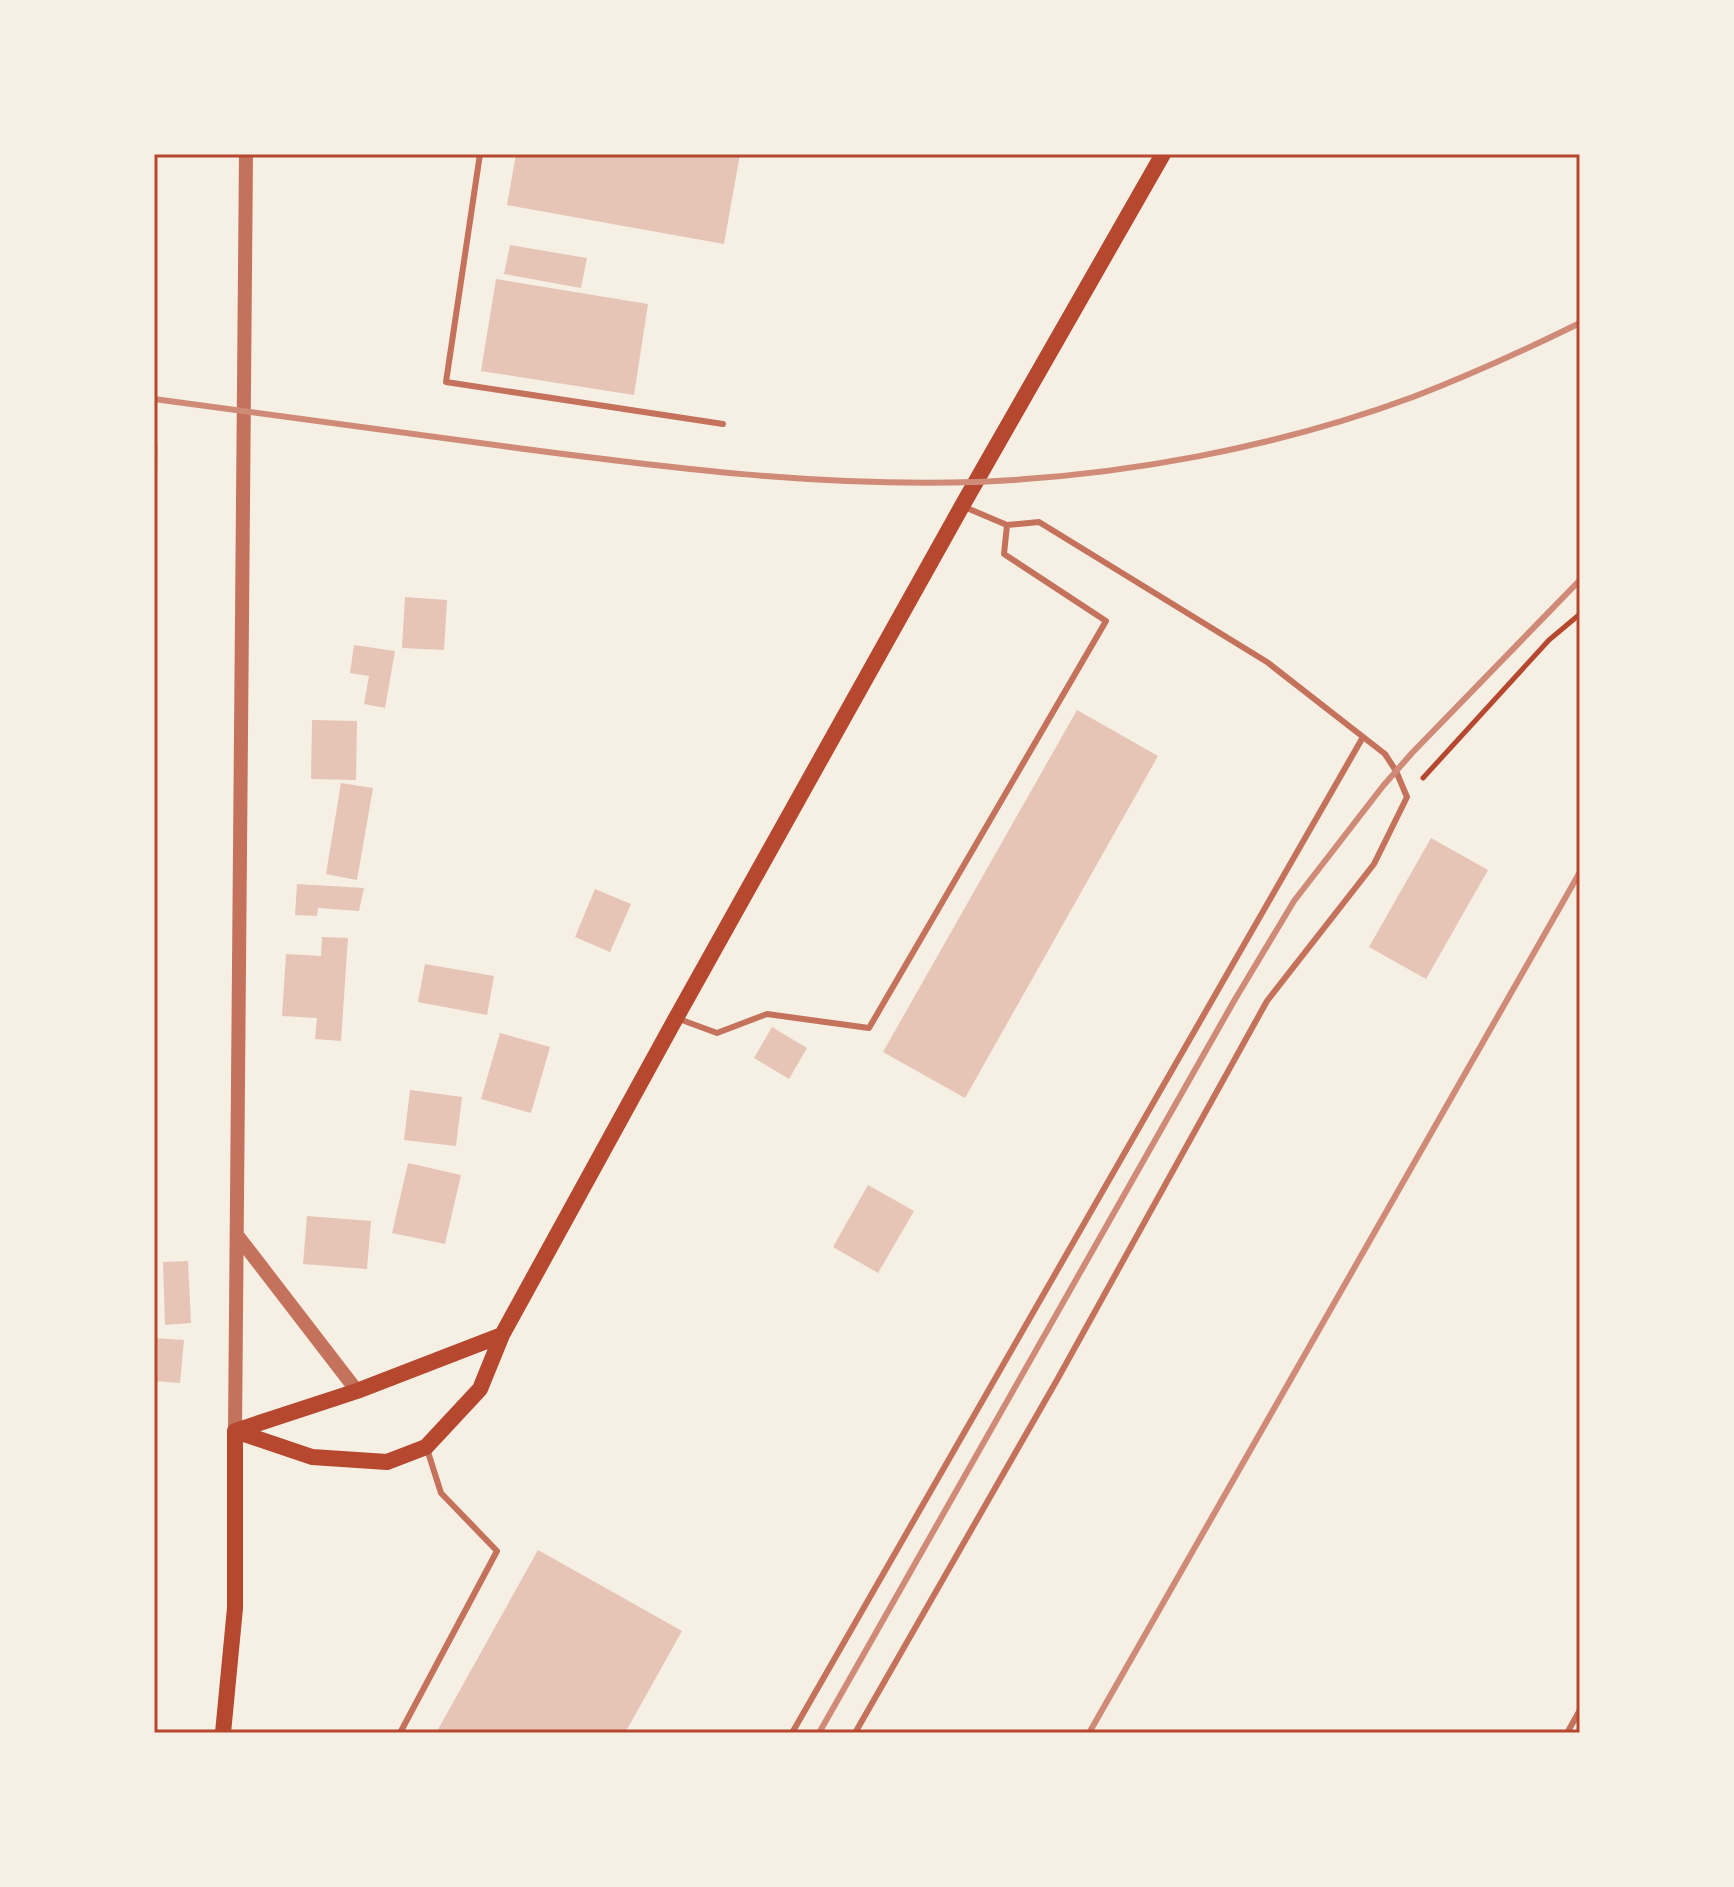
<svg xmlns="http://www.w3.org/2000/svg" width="1734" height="1887" viewBox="0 0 1734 1887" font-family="'PT Sans',sans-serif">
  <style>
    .building { fill: #e6c5b7 }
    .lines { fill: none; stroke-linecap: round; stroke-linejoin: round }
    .path { stroke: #b5482f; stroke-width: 5 }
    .service { stroke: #c5725c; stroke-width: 6 }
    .tertiary { stroke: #c5725c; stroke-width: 14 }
    .secondary { stroke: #b5482f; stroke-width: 16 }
    .rail { stroke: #cf8b77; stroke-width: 6 }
    .neatline { fill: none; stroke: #b5482f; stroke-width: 3 }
  </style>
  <rect width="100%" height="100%" fill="#f6efe4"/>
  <path class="building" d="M516 154H740L724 244 507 205Z
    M510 245 587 258 581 288 504 274Z
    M496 279 648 304 634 395 481 371Z
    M154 446H158L157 481H154Z
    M405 597 447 600 444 650 402 648Z
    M354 645 395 651 385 708 364 704 369 676 350 673Z
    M1077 710 1158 756 965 1098 883 1052Z
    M312 720 357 721 356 780 311 779Z
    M341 783 373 788 357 880 326 874Z
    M1431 838 1488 870 1426 979 1369 947Z
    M297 884 364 888 359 911 318 908 317 916 295 915Z
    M595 889 631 904 610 952 575 937Z
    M322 937 348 938 341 1041 315 1039 317 1018 282 1016 286 954 321 956Z
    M425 964 494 976 487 1015 418 1002Z
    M772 1027 807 1048 789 1079 754 1058Z
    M500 1033 550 1047 531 1113 481 1099Z
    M410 1090 462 1097 456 1146 404 1140Z
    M408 1163 461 1175 445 1244 392 1233Z
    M868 1185 914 1211 878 1273 833 1247Z
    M307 1216 371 1221 367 1269 303 1264Z
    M188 1261 191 1323 165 1325 163 1262Z
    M154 1338 184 1340 180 1383 154 1381Z
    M538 1550 682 1631 625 1733H436Z"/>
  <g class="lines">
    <path class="path" d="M1423 778 1549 640 1580 614"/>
    <path class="service" d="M480 154 446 382 723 424
      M679 1019 717 1033 767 1014 869 1028 1106 621 1004 554 1007 525
      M400 1733 497 1551 441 1493 427 1449
      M792 1733 1363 737
      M855 1733 1057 1380 1267 1001 1374 864 1407 797 1396 771 1385 754 1267 662 1039 522 1007 525 962 506
      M1567 1733 1580 1710"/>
    <path class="tertiary" d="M237 1235 357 1391
      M235 1431 246 154"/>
    <path class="secondary" d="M235 1431 312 1457 387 1462 426 1447 480 1389 502 1335 676 1018 962 506 1163 154
      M235 1431 357 1391 502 1335
      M223 1733 235 1608V1431"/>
    <path class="rail" d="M154 399C275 415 396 431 517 448 669 468 822 487 976 482 1123 476 1275 448 1413 397 1470 375 1525 350 1580 323
      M819 1733 1234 1001 1294 901 1383 786 1412 753 1580 580
      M1089 1733 1580 872"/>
  </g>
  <rect width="1734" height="1887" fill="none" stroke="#f6efe4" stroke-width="312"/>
  <rect x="156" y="156" width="1422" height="1575" class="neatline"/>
</svg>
